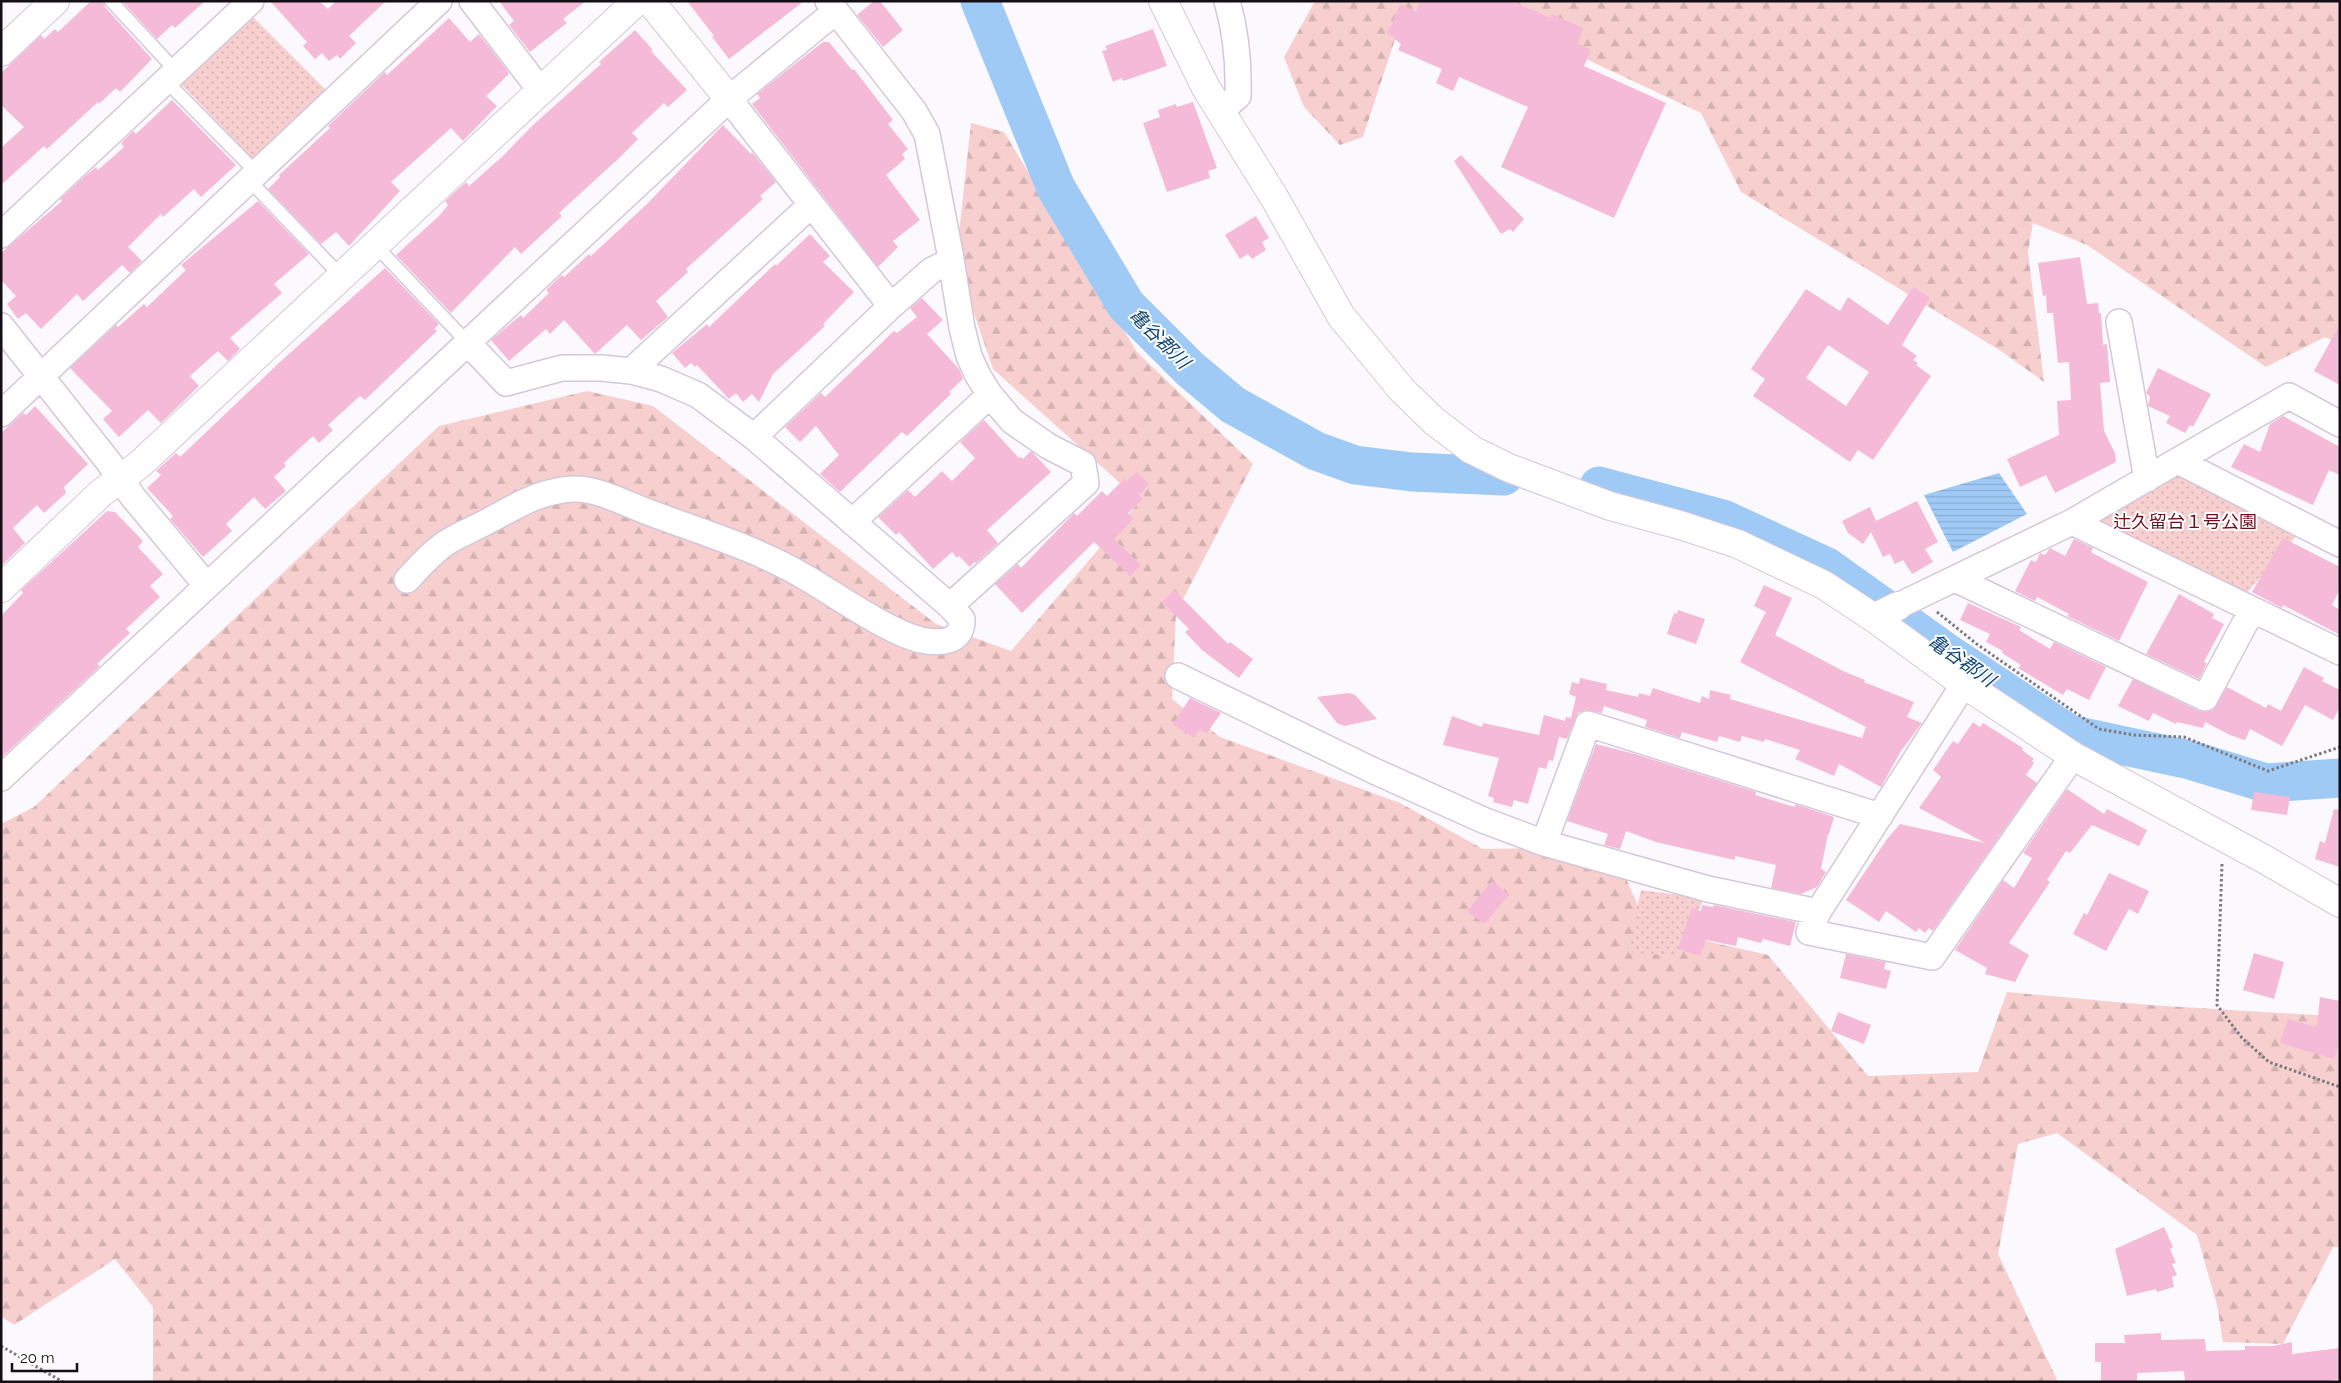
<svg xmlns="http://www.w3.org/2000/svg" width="2341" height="1383" viewBox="0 0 2341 1383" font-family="Raleway,'Noto Sans JP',sans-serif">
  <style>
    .forest { fill: url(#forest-firs) }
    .park { fill: url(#park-dots) }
    .water { fill: url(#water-rules) }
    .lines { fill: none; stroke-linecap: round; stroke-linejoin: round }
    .river { stroke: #9fcaf6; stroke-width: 39 }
    .building { fill: #f5bad7; fill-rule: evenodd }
    .service-casing { stroke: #d4c7da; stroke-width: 15 }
    .minor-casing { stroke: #d4c7da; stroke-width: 28 }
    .tertiary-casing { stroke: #d4c7da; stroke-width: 30 }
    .path { stroke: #7d7a7f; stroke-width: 3; stroke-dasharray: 2.5 2.5; stroke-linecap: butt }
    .service { stroke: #fff; stroke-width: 12 }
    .minor { stroke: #fff; stroke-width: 25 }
    .tertiary { stroke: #fff; stroke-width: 28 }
    .labels { text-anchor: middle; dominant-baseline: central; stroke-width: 4; stroke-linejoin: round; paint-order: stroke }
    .park-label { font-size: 18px; fill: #6d0f1d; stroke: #fff }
    .water-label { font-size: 19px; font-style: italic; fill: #154877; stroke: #fff }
  </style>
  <defs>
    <pattern id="forest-firs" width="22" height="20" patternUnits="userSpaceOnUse" patternTransform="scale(1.25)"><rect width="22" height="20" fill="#f6cfce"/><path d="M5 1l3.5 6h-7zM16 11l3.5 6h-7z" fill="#d2b1b0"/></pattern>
    <pattern id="park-dots" width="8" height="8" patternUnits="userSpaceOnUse" patternTransform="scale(1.25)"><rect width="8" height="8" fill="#f6cfce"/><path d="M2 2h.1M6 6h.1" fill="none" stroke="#d2b1b0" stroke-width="1.8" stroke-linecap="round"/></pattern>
    <pattern id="water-rules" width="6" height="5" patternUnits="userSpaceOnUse" patternTransform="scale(1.25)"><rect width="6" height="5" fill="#9fcaf6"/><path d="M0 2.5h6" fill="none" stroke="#88acd2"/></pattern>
  </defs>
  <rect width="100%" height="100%" fill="#fbf9fd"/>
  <path class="forest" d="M1315 1H1458L1404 12 1363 137 1340 145 1304 107 1284 57Z
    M1463 1H2340V344L2325 337 2266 367 2087 245 2033 223 2028 252 2044 382 2001 351 1741 192 1701 113Z
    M971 123 1004 132 1137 352 1253 464 1176 613 1172 699 1220 737 1400 803 1483 849 1612 847 1648 928 1768 955 1868 1076 1978 1072 2007 992 2149 1005 2331 1016 2340 1007V1247H2333L2283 1344 2223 1342 2217 1305 2197 1235 2057 1133 2018 1144 1998 1254 2058 1382H153V1307L115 1259 14 1325 1 1316V824L34 807 439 426 587 391 653 406 936 624 1011 651 1140 501 993 369 956 261Z"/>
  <path class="park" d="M252 16 329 93 255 161 180 83Z
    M2178 461 2305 526 2238 603 2072 522Z
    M1641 890 1704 898 1679 956 1627 952Z"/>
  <path class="water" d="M1999 473 2027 514 1953 552 1924 495Z"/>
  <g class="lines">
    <path class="river" d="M980 1 1056 188 1126 305 1190 369 1233 405 1316 451 1355 465 1412 472 1504 476
      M1599 486 1723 519 1827 567 1950 655 2069 734 2190 760 2266 783 2340 778"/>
  </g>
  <path class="building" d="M91 1H103L105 7 152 59 120 92 116 88 99 104 98 102 47 149 44 146 1 185V148L24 127 1 105V73L41 35 44 39 55 29 58 32Z
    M122 1H205L175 28 172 25 157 39Z
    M270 1H319L328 9 336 1H386L349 36 356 43 340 59 337 55 329 61 322 53 315 59 303 46 307 42Z
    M499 1H586L563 19 567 23 530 52 509 25 514 21Z
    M687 1H804L729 59 712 37 714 36Z
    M874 1H880L903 30 883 47 857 15Z
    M1420 1H1512L1550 18 1552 14 1583 28 1578 44 1591 50 1584 66 1666 103 1614 218 1501 167 1528 107 1459 77 1453 91 1436 83 1442 69 1398 50 1401 44 1386 32 1391 26 1400 4 1416 11Z
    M449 18 470 42 479 34 507 70 509 74 486 96 497 106 463 141 451 128 391 182 400 191 349 246 336 232 321 244 268 189 280 177 279 175 330 128 328 126 385 72 387 75Z
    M1153 29 1167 66 1123 81 1122 78 1113 82 1102 51 1107 50 1105 46Z
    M635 30 653 50 651 51 687 90 668 107 664 103 632 133 638 139 618 159 559 213 562 216 521 254 515 247 451 313 396 255 439 216 448 205 445 201 466 182 469 186 504 155 532 126 601 64 599 62Z
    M823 42H829L852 70 854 69 893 120 888 124 908 149 902 154 905 159 886 175 920 220 893 241 898 247 878 267 752 104 760 98 757 94Z
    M172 100 236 165 201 197 194 189 163 217 161 214 128 247 142 261 130 273 122 265 83 301 77 294 41 329 26 313 18 319 7 304 16 296 1 280V253L62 201 60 199 84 177 96 167 98 170 124 147 121 143 133 131 136 134Z
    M1193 102 1217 168 1208 171 1210 178 1167 192 1143 123 1160 117 1158 110 1176 104 1177 107Z
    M723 125 751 154 752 152 776 182 760 196 763 199 686 269 688 272 656 301 668 317 641 340 627 325 595 354 564 320 550 334 546 329 509 361 491 340 521 315 523 318 549 293 546 290 562 275 564 277 589 254 591 256 647 204Z
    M1461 155 1524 219 1513 232 1510 229 1501 234 1454 161Z
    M258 201 309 254 274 284 282 293 230 338 240 349 228 361 218 351 190 376 199 386 161 423 148 410 119 437 103 419 112 411 70 368 116 325 118 327 144 304 147 307 186 270 181 265Z
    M1256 216 1269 238 1262 242 1266 250 1252 259 1248 254 1240 259 1225 235Z
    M810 234 830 256 823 262 854 292 823 324 825 326 773 374 759 402 752 394 743 402 736 393 729 399 697 365 695 367 691 363 685 368 672 353 707 324 709 327 775 264 776 266Z
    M2080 257 2087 304 2098 303 2099 313H2101L2103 345 2107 344 2110 382 2100 383 2104 431 2115 453 2116 462 2055 493 2046 475 2020 487 2007 459 2059 435 2057 401 2071 400 2069 362 2058 363 2053 313H2047L2046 295 2043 296 2038 263Z
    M385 268 439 324 434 329 437 331 365 400 360 396 328 425 333 430 319 443 313 436 284 463 286 466 274 477 286 491 265 509 254 497 226 524 232 531 203 557 170 519 173 516 147 488 161 475 156 471 176 453 180 457 280 362Z
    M1913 287 1930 298 1902 345 1917 356 1913 360 1918 363 1916 365 1931 376 1873 460 1858 450 1850 462 1753 396 1765 379 1751 369 1806 289 1840 311 1848 297 1888 325ZM1828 345 1869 372 1846 406 1806 378Z
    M922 298 943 320 927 334 959 369 963 379 949 392 951 394 907 436 902 432 840 492 820 474 839 455 816 426 800 442 785 427 821 393 825 397 894 331 897 333 917 317 910 308Z
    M2340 324V385L2314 371Z
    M2158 368 2211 394 2193 427 2190 425 2185 433 2166 423 2170 416 2148 406 2150 397 2146 393Z
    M35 406 88 464 64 487 66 493 44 513 37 505 13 528 25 543 1 566V433L23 413 26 415Z
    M2283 416 2340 447V475L2329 470 2313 505 2231 467 2244 444 2260 452 2270 424Z
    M984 420 1019 458 1021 457 1023 459 1031 451 1051 472 987 530 998 543 976 563 974 562 970 567 959 556 957 558 952 552 933 569 899 532 896 535 878 517 908 490 915 497 942 471 952 481 975 458 960 442Z
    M1137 472 1149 484 1139 495 1143 499 1128 513 1134 519 1114 539 1141 565 1130 576 1094 542 1022 613 995 584 1018 564 1021 568 1074 513 1077 516 1102 491 1107 496 1124 479 1127 481Z
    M1917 501 1938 542 1925 549 1933 562 1912 574 1903 560 1895 564 1890 554 1883 557 1871 532 1863 544 1848 533 1842 521 1870 507 1876 521Z
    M107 511 115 512 143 541 138 547 163 574 150 586 160 597 126 629 130 633 97 664 100 666 1 758V616L23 593 21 590Z
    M2283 538 2340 567V589L2332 605 2340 610V635L2283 605 2282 608 2252 592Z
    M2074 539 2093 548 2091 552 2109 562 2148 582 2119 641 2067 616 2069 614 2037 597 2035 601 2015 591 2031 560 2036 562 2040 553 2045 555 2050 548 2065 556Z
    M1764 585 1792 598 1775 635 1843 671 1865 680 1864 682 1914 702 1907 717 1922 723 1901 751 1881 787 1839 764 1834 776 1795 759 1800 750 1765 739 1764 742 1742 736 1740 742 1719 736 1717 742 1682 732 1680 738 1645 727 1647 720 1604 706 1602 713 1586 710 1578 713 1567 739 1559 737 1553 761 1549 760 1546 769 1539 767 1528 804 1514 800 1512 807 1493 802 1494 798 1488 796 1499 758 1443 745 1452 716 1482 727 1483 723 1539 735 1544 715 1565 721 1566 717 1571 718 1576 697 1569 694 1572 682 1579 684 1580 678 1607 684 1606 690 1638 697 1639 693 1650 696 1653 688 1700 703 1702 696 1709 699 1710 690 1731 695 1730 699 1862 738 1866 727 1740 662 1766 612 1754 606Z
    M1174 590 1228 644 1230 642 1253 659 1239 678 1202 650 1185 632 1189 629 1162 602Z
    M2179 594 2214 614 2212 618 2224 624 2204 662 2207 663 2199 679 2146 654Z
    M1968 603 2021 627 2019 630 2050 649 2054 642 2106 667 2089 700 2067 689 2063 695 2018 668 2021 665 2002 653 2003 651 1986 642 1990 634 1960 620Z
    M1678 610 1705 619 1696 644 1667 634 1674 613 1677 614Z
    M2304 667 2324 678 2322 681 2340 690V707L2333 720 2305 705 2282 746 2250 729 2245 740 2230 735 2205 722 2203 728 2177 722 2176 724 2153 713 2149 721 2118 706 2133 679 2199 711 2206 712 2213 710 2227 687 2266 708 2268 704 2281 711Z
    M1348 693 1355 695 1377 719 1344 726 1337 723 1317 697Z
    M1190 698 1221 713 1207 733 1200 729 1194 738 1173 724Z
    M1973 722 1980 727 1983 723 2023 748 2022 750 2034 759 2032 761 2034 763 2026 775 2037 783 1933 931 1929 928 1925 933 1919 928 1916 932 1886 911 1879 922 1846 900 1887 839 1900 824 1985 843 1919 808 1941 777 1933 770 1953 741 1958 744Z
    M1596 744 1635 754 1756 792 1755 795 1795 807V804L1834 817 1829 834H1828L1821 869 1826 872 1817 887 1801 894 1771 888 1776 865 1735 856V860L1699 852 1656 842 1626 831 1620 849 1604 845 1608 834 1567 821Z
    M2067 789 2104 814 2107 809 2147 830 2139 846 2092 825 2070 853 2066 851 2047 880 2050 882 2009 943 2029 955 2015 982 1985 974 1987 968 1955 950 2003 880 2014 888 2032 858 2023 853Z
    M2254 792 2290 797 2287 815 2251 810Z
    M2334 809 2340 810V867L2315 859 2320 841 2325 843Z
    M2109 873 2149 891 2138 914 2129 909 2106 951 2073 934 2084 913 2087 915Z
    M1492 881 1509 895 1484 924 1467 911Z
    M1702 905 1713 907 1714 905 1796 922 1790 946 1763 939 1761 943 1738 937 1736 946 1706 940 1700 956 1678 949 1692 908 1701 911Z
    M2254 953 2284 962 2274 999 2243 990Z
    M1846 954 1886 962 1884 969 1891 971 1886 989 1840 978Z
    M2320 997 2340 1001V1040L2334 1059 2280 1043 2288 1019 2317 1027Z
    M1838 1012 1871 1025 1864 1044 1831 1031Z
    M2164 1227 2173 1247 2170 1249 2176 1263 2172 1264 2177 1275 2172 1277 2174 1287 2157 1292 2156 1289 2127 1296 2115 1249Z
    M2161 1333V1340L2205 1339 2206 1351 2245 1350V1346H2273L2292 1342V1354L2340 1348V1379L2322 1382H2185L2184 1371 2137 1373V1382H2101V1362H2095V1343H2125L2124 1335Z"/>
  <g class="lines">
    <defs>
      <path id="service" d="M111 1 176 71
        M166 81 257 173
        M249 180 342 277
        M376 246 467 342"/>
      <path id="minor" d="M472 1 541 91
        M729 99 891 306 754 437
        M1221 111 1238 96C1239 64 1236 32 1227 1
        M1 235 251 1
        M891 306 932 270 951 261
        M2119 322 2147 479
        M1 326 108 461 133 497 207 586
        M467 342 506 383 562 368H601L631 371 661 379 698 395 754 437 950 606 1086 483 1083 464 1048 446 1012 421 990 395 977 374 969 356 962 328 950 253 927 134 914 111 828 1
        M631 371 811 205
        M1 414 439 1
        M2178 461 2340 544
        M852 522 990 395
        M2072 522 2340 652
        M1955 579 2205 698 2252 610
        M407 580C420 566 433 551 449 541 463 533 478 527 492 519 520 504 540 491 573 489 597 488 626 504 648 512 701 532 756 548 805 577 836 595 888 632 921 640 940 644 963 643 962 619L950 606
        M1898 606 2072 522 2289 396 2340 424
        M1178 676 1372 770 1483 820 1544 843 1708 889 1818 912 1964 684
        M1 778 729 99 836 11
        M1544 843 1588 724 1880 816
        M1818 912 1809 932 1932 957 2073 756"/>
      <path id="tertiary" d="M650 1 729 99
        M1163 1 1206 88 1274 197 1341 316 1402 390 1434 421 1472 450 1509 468 1610 506 1680 525 1738 544 1824 585 1874 618 1964 684 2073 756 2264 859 2340 903
        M1 52 55 1
        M1 588 101 493 139 465 637 1
        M1874 618 1898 606"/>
    </defs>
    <use href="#service" class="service-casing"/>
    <use href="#minor" class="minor-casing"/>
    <use href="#tertiary" class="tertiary-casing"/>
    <path class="path" d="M1937 612 1978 645 2099 729 2134 735 2184 737 2268 771 2340 747
      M2222 864 2217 1005 2242 1038 2269 1062 2340 1087
      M1 1346 63 1382"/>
    <use href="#service" class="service"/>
    <use href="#minor" class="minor"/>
    <use href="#tertiary" class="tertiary"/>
  </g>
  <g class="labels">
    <g class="park-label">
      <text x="2185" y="521">辻久留台１号公園</text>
    </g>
    <g class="water-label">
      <text transform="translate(1160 338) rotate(45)">亀谷郡川</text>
      <text transform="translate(1962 660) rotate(35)">亀谷郡川</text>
    </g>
  </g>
  <rect width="2341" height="1383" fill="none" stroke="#130f15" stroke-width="5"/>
  <path d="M12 1363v8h65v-8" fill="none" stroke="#130f15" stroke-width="2.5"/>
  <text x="20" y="1363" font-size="15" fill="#130f15" stroke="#ffffff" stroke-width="4" paint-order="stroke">20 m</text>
</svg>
